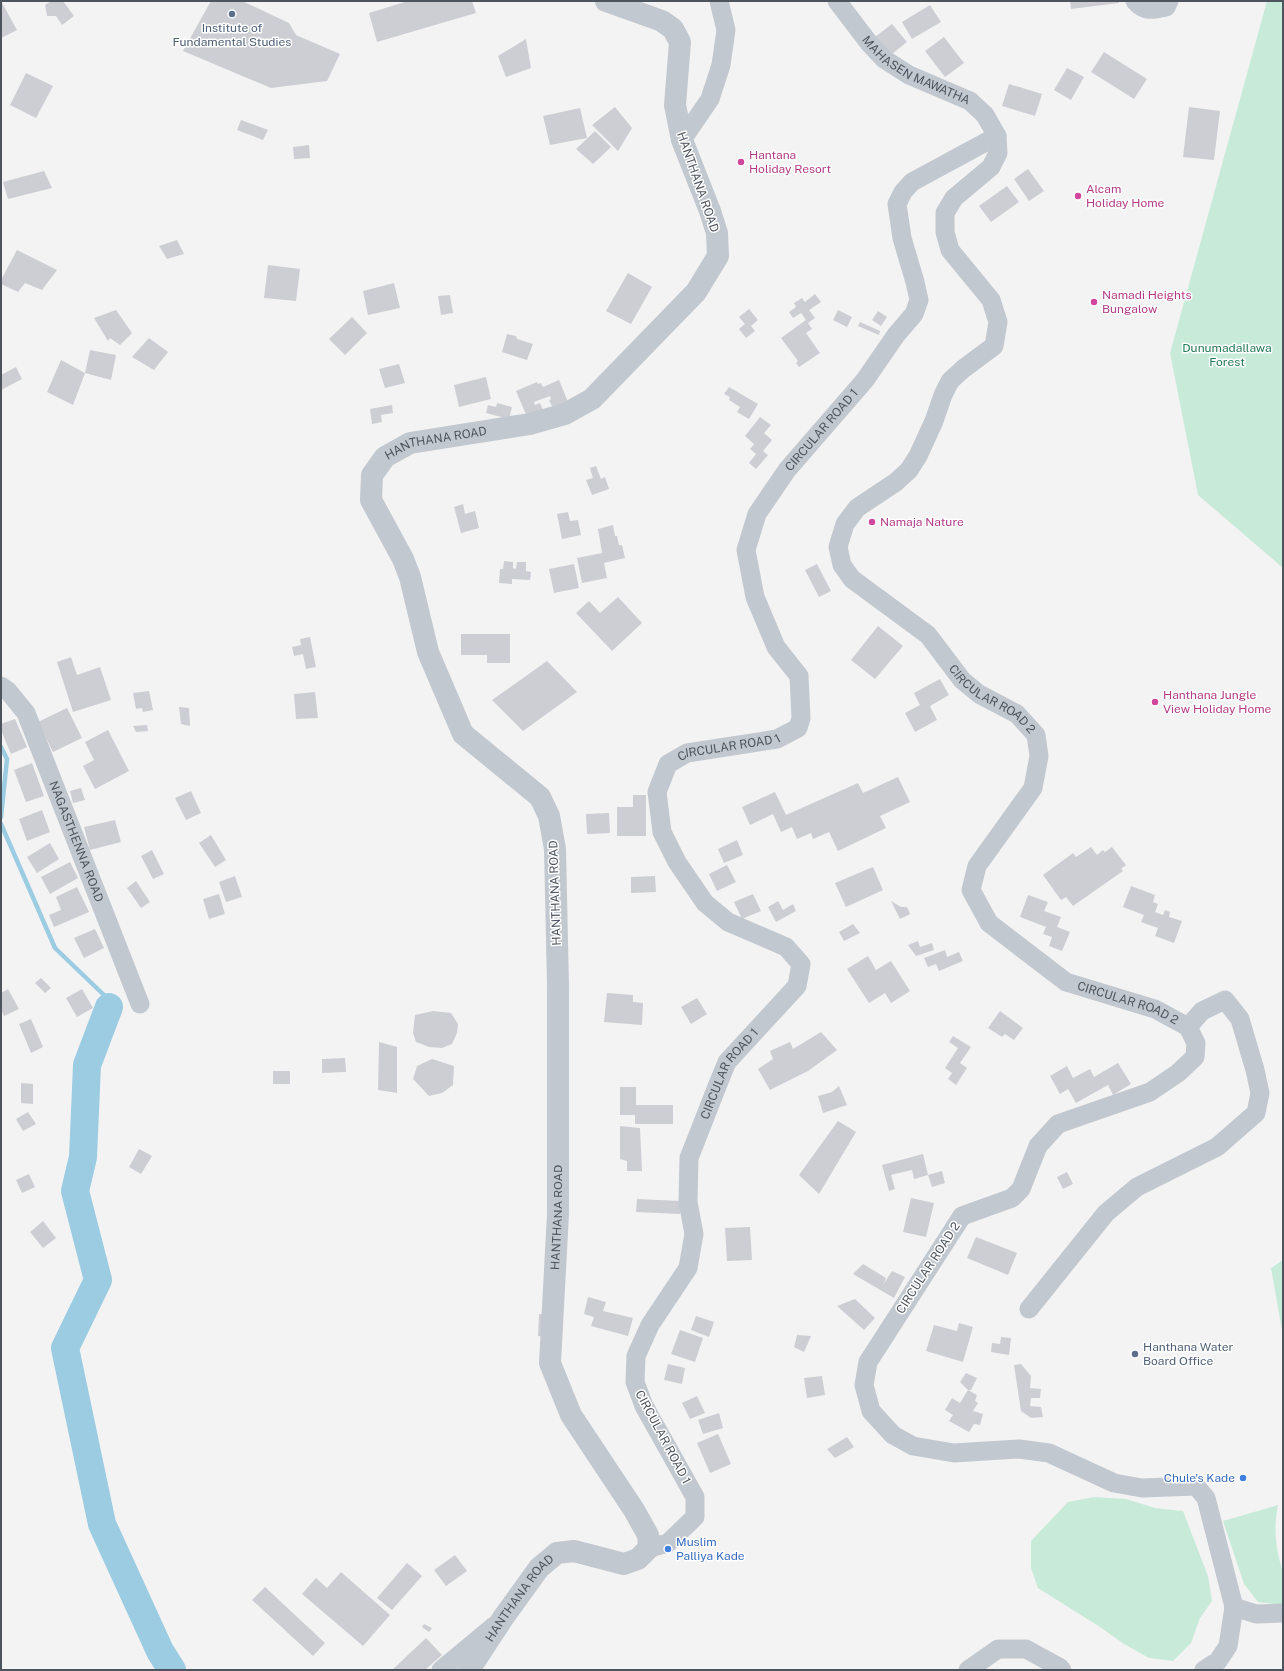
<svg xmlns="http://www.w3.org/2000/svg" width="1284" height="1671" viewBox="0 0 1284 1671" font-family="'Public Sans',sans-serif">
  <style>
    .green { fill: #c8ebd9 }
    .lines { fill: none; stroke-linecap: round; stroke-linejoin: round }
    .stream { stroke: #9bcce2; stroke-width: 4.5 }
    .river { stroke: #9bcce2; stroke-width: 28 }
    .building { fill: #cdced4 }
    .minor { stroke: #c2c8cf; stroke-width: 19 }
    .tertiary { stroke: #c2c8cf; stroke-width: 22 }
    .service-dot { fill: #5c6f8a; stroke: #fff; stroke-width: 1.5 }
    .hotel-dot { fill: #d1479c; stroke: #fff; stroke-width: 1.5 }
    .shop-dot { fill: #3f7fe0; stroke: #fff; stroke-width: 1.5 }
    .labels { text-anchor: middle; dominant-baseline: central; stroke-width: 3; stroke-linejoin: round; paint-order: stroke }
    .service-label { font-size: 12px; fill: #4e5e75; stroke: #fff }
    .street-label { font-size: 12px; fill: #4c545e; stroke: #fff }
    .hotel-label { font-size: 12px; fill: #b23c85; stroke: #fff; text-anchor: start }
    .park-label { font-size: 12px; fill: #247857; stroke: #fff }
    .shop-label { font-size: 12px; fill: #366cbe; stroke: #fff; text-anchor: end }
  </style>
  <rect width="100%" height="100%" fill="#f4f3f3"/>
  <path class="green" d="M1267 1H1283V568L1198 495 1170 353Z
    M1283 1260V1336L1271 1268Z
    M1094 1497 1126 1499 1155 1508 1183 1511 1208 1576 1212 1601 1200 1618 1191 1643 1173 1661 1149 1658 1124 1644 1100 1627 1038 1588 1031 1568V1541L1068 1502Z
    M1278 1505C1273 1532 1276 1548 1283 1573 1284 1582 1283 1594 1283 1604H1273L1258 1602 1244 1584 1223 1521Z"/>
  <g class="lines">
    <path class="stream" d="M1 747 7 759 1 817
      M1 824 55 948 106 997"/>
    <path class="river" d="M109 1007 87 1065 83 1157 75 1191 98 1280 65 1348 102 1524 160 1651 172 1670"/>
  </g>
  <path class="building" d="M1 1 17 30 1 38Z
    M51 1H63L74 16 62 25 56 16H47L45 5Z
    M211 1H242L289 23 296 35 340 54 327 81 271 88 183 51Z
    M408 1H472L476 13 377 42 369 13Z
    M1070 1H1119V3L1071 9Z
    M930 5 941 22 912 39 902 22Z
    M892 24 907 42 887 58 871 40Z
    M944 37 964 63 945 77 925 51Z
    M526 39 531 68 506 77 498 56Z
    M1104 52 1147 79 1134 99 1091 72Z
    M1067 68 1084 77 1071 100 1054 90Z
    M26 73 53 86 36 118 10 105Z
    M1009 84 1042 94 1035 116 1002 106Z
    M615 107 632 128 618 151 592 125Z
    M1189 107 1220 111 1214 160 1183 157Z
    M580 108 587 138 550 145 543 116Z
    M241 120 268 130 263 140 237 130Z
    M595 131 611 147 593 164 576 149Z
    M309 145 310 158 294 159 293 147Z
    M1028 169 1044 191 1029 201 1014 179Z
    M44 171 52 188 8 199 3 182Z
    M1007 186 1019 202 991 222 979 206Z
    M177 240 184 254 167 259 159 246Z
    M17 250 57 270 42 290 25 283 18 292 1 284V280Z
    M268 265 300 269 296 301 264 298Z
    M628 273 652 287 631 324 606 311Z
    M394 283 400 308 368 315 363 291Z
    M815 294 821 302 809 310 815 318 808 323 812 329 806 333 820 353 799 367 796 363 798 361 781 338 806 320 801 313 793 318 789 312 796 307 794 303 802 298 805 302Z
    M450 295 453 313 441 315 438 296Z
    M749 309 758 320 751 326 755 331 746 338 739 329 745 324 739 317Z
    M116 310 132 333 120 345 110 338 108 341 94 318Z
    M838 310 852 317 847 327 833 320Z
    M878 311 887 317 881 326 872 320Z
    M352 317 367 333 345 355 329 339Z
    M860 322 880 331 879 335 858 326Z
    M507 334 516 336 517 339 533 344 527 360 502 352Z
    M149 338 168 352 154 370 132 357Z
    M90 350 116 355 111 380 85 373Z
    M61 360 85 373 73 405 47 392Z
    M399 364 405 383 385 388 379 369Z
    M16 367 22 379 1 390V375Z
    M486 377 491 399 459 407 454 385Z
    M559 380 570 407 555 413 549 400 551 399 550 396 534 402 535 405 540 403 543 410 527 417 516 391 537 382 538 384 541 383 543 387Z
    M729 387 758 404 749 419 737 412 740 407 729 400 730 397 724 394Z
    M497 403 512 407 509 419 486 413 488 405 496 407Z
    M392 405 393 413 381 415 382 422 372 424 370 409Z
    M760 417 771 425 764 433 772 440 763 451 768 455 756 469 749 463 756 454 750 449 754 444 745 436Z
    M596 466 601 479 605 477 609 489 592 495 586 480 593 478 590 468Z
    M463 504 465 514 475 511 479 528 461 533 454 507Z
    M568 512 570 521 578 520 581 535 562 539 557 514Z
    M613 525 615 536H617L619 545H622L625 558 604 563 607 578 582 583 577 558 602 553 598 529Z
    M504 561 513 562V568L516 569 517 562H526V571L531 572 530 580 512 579V584L499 583 500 569H503Z
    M574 564 579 588 554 593 549 569Z
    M817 564 831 591 819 597 805 570Z
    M618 597 642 623 612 651 576 613 589 601 600 613Z
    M878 626 903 646 875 679 851 660Z
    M461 634H510V663H487V655H461Z
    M310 637 316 667 306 669 303 654 294 656 292 647 301 645 300 639Z
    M71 657 77 675 100 667 111 700 73 712 57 662Z
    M547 661 577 692 523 731 492 700Z
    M940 679 949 695 930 706 937 720 915 732 905 713 920 705 914 693Z
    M149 691 153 710 143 712 142 708 136 709 133 693Z
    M315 692 318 718 296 719 294 694Z
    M179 707 189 708 190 726 181 724Z
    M67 708 82 738 53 752 38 722Z
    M15 719 27 747 11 754 1 730V724Z
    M147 725 148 731 136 732 133 726Z
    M108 730 129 771 95 789 83 766 94 760 85 742Z
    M32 763 44 796 26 802 14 770Z
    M898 777 910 802 880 816 886 828 838 851 829 832 813 839 811 833 797 839 792 827 781 832 773 814 750 825 742 807 775 792 786 815 858 783 863 793Z
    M81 788 85 800 73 803 70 791Z
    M191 791 201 813 186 820 175 798Z
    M633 795H646V836H617V807H633Z
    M42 810 50 832 27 841 19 819Z
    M609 813 610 833 587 834 586 814Z
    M115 820 121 842 90 850 84 827Z
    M211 835 226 860 215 867 199 843Z
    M737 840 743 855 724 863 718 849Z
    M50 843 59 859 37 873 27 857Z
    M1091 847 1097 855 1103 850 1105 852 1112 847 1126 865 1121 869 1123 871 1073 906 1066 897 1061 900 1043 875 1073 853 1076 857Z
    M152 850 164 874 153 879 141 856Z
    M70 862 78 878 50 894 41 877Z
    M727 865 736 882 717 891 709 874Z
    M873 867 883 890 846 907 835 883Z
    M235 876 242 897 226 902 219 882Z
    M655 876 656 892 631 893V877Z
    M136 881 150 902 141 908 127 888Z
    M1131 886 1155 895 1153 902 1158 904 1155 912 1163 915 1165 910 1170 912 1169 917 1182 921 1174 943 1155 936 1158 928 1141 922 1144 915 1123 907Z
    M77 887 89 912 54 927 49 915 61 910 56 897Z
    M219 894 225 914 209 919 203 899Z
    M753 894 761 911 742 919 734 902Z
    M1028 895 1048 902 1044 911 1061 917 1057 927 1070 932 1062 951 1049 946 1052 937 1043 934 1046 927 1020 917Z
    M778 901 783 910 793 904 796 911 776 922 768 907Z
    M891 901 901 907H907L910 914 900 919Z
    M853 924 860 933 844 941 839 932Z
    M95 929 104 948 84 958 74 938Z
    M918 941 920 947 932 943 934 950 916 956 908 945Z
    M945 950 947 957 959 952 963 961 939 971 936 964 928 967 924 958Z
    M868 956 876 970 891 961 910 991 891 1003 885 993 869 1003 847 969Z
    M41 978 51 988 45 993 35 983Z
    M8 989 19 1009 4 1016 1 1010V993Z
    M82 989 93 1008 77 1017 66 998Z
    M607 993 633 995V1002L643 1003 642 1025 604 1022Z
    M697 998 707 1014 691 1024 681 1007Z
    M433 1011 451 1013 458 1024 457 1033 452 1044 442 1048 429 1047 416 1042 413 1033 415 1015Z
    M1000 1011 1023 1028 1014 1040 1005 1034 1002 1037 988 1028Z
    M31 1019 43 1047 31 1053 19 1024Z
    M821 1032 837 1050 808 1071 770 1090 758 1069 773 1059 770 1051 790 1042 793 1049Z
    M953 1036 971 1047 960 1063 967 1068 956 1085 948 1079 952 1073 945 1068 958 1048 949 1042Z
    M379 1042 397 1047V1093L378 1090Z
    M345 1058 346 1072 322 1073V1059Z
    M432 1059 454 1066 453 1085 442 1093 429 1096 413 1079 417 1066Z
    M1118 1063 1131 1084 1113 1095 1108 1085 1076 1103 1068 1089 1060 1094 1050 1076 1067 1066 1073 1078 1090 1069 1094 1077Z
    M273 1071H290V1084H273Z
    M21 1083 33 1084V1104L21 1103Z
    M839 1086 847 1105 823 1113 818 1096 832 1092Z
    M620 1087H636V1105H673V1124H635V1115H620Z
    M28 1112 36 1124 23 1131 16 1119Z
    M838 1121 856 1132 819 1194 799 1175Z
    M620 1126 640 1128 642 1171H627V1161L620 1159Z
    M139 1149 152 1156 141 1174 129 1167Z
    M923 1154 928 1175 914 1179 912 1170 891 1175 895 1189 889 1191 882 1165Z
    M942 1171 945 1183 932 1187 928 1175Z
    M1067 1172 1073 1184 1063 1189 1057 1177Z
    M29 1174 35 1187 22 1193 16 1180Z
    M911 1198 934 1203 926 1237 903 1232Z
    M637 1199 681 1201 680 1214 636 1212Z
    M43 1221 56 1238 43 1248 30 1232Z
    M750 1227 752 1260 727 1261 725 1228Z
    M976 1237 1017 1253 1008 1275 967 1258Z
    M863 1264 886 1278 883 1285 892 1271 905 1277 894 1298 853 1274Z
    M588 1297 606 1302 603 1311 633 1318 628 1336 591 1326 594 1317 584 1314Z
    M855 1299 875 1318 864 1330 837 1306Z
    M539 1314H547L545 1337 538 1336Z
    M696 1316 714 1322 709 1337 691 1330Z
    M959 1323 973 1327 963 1362 926 1351 934 1325 957 1331Z
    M680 1330 703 1338 695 1362 671 1354Z
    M797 1335 811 1336 804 1352 794 1347Z
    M1001 1337 1011 1338 1009 1355 991 1352 992 1343 1000 1344Z
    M668 1364 685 1368 682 1384 664 1380Z
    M1021 1364 1031 1376 1030 1388 1041 1389 1040 1398H1031L1030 1406 1041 1407 1043 1417 1031 1418 1021 1411 1014 1365Z
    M966 1373 977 1378 971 1390H968L960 1382Z
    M822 1376 825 1395 807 1398 804 1378Z
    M968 1390 977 1395 975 1401 978 1403 973 1411 983 1414 980 1425 974 1424 969 1432 949 1421 953 1415 945 1410 952 1398 960 1403Z
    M697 1396 705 1413 690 1419 682 1403Z
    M719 1413 723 1428 703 1434 698 1420Z
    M718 1434 731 1464 710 1473 697 1443Z
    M847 1437 854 1447 835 1458 827 1449Z
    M455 1555 467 1571 446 1586 434 1570Z
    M407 1563 422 1576 392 1610 377 1598Z
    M341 1572 390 1615 363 1646 302 1594 316 1578 327 1588Z
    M265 1587 325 1643 313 1656 252 1600Z
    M424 1624 432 1628 429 1632 422 1627Z
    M426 1638 442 1655 425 1670H392Z"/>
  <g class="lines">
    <g class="minor">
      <path id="s1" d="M837 1 869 43 884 59 909 75 970 101 985 115 997 136 998 153 991 167 954 198 945 213V232L950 250 991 300 998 322 994 346 963 369 950 381 943 395 934 421 918 456 909 470 896 482 857 508 845 524 838 547 842 565 852 579 928 635 962 680 979 694 1017 714 1036 735 1039 756 1033 788 977 866 971 890 989 923 1066 982 1155 1009 1188 1027 1196 1043 1195 1057 1178 1073 1150 1092 1058 1124 1038 1146 1021 1189 1012 1198 962 1216 868 1362 864 1385 871 1411 893 1435 913 1446 954 1453 1019 1449 1049 1453 1114 1483 1142 1488 1196 1486 1206 1498 1234 1607 1228 1646 1218 1661 1204 1670"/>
      <path d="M1135 1C1144 12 1153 10 1166 7L1169 1"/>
      <path d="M682 140 710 99 721 65 726 30 719 1"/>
      <path id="s2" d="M1 686 8 691 26 713 140 1004"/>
      <path d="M1029 1309 1106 1213 1137 1187 1217 1147 1256 1113 1260 1093 1255 1070 1240 1019 1225 1000 1202 1011 1188 1027"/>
      <path id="s3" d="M649 1548 668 1543 695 1517V1497L644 1406 635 1382 636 1356 650 1325 688 1268 694 1234 688 1202 689 1158 716 1089 727 1062 797 986 801 964 786 947 728 922 705 903 677 862 662 832 657 792 668 764 687 753 777 739 798 728 801 718 799 676 776 647 755 597 746 550 757 514 787 470 865 380 896 335 914 314 919 300 915 282 902 238 897 204 903 192 912 182 997 136"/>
      <path d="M1234 1607 1256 1614 1283 1613"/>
      <path d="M441 1670 494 1626"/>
      <path d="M968 1670 998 1649H1026L1059 1667 1062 1670"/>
    </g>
    <path class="tertiary" id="s4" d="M469 1670 503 1618 539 1568 557 1553 574 1551 624 1564 638 1559 649 1548 648 1535 634 1510 571 1415 550 1363 558 1214V986L555 849 549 816 540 797 463 734 428 652 410 577 403 559 371 500 372 475 385 457 410 443 530 424 565 414 592 399 696 292 718 256 717 233 710 211 682 140 675 105 680 42 673 29 662 21 606 1"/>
  </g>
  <g class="service-dot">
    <circle cx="232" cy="14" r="4"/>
    <circle cx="1135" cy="1354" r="4"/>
  </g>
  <g class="hotel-dot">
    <circle cx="741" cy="162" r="4"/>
    <circle cx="1078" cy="196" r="4"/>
    <circle cx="1094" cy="302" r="4"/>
    <circle cx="872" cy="522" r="4"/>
    <circle cx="1155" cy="702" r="4"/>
  </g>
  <g class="shop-dot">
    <circle cx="1243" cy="1478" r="4"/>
    <circle cx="668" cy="1549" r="4"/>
  </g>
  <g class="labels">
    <g class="service-label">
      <text x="232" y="28">Institute of<tspan x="232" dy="14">Fundamental Studies</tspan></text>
      <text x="1143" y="1347" text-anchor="start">Hanthana Water<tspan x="1143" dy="14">Board Office</tspan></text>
    </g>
    <g class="street-label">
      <text stroke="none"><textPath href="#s1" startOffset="108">MAHASEN MAWATHA</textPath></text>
      <text transform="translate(698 182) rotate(71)">HANTHANA ROAD</text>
      <text stroke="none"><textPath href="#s3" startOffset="1417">CIRCULAR ROAD 1</textPath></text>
      <text stroke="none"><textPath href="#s4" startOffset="1480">HANTHANA ROAD</textPath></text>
      <text stroke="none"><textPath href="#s1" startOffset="949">CIRCULAR ROAD 2</textPath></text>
      <text stroke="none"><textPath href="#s3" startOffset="1009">CIRCULAR ROAD 1</textPath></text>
      <text stroke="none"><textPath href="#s2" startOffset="175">NAGASTHENNA ROAD</textPath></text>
      <text transform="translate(555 893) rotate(-92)">HANTHANA ROAD</text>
      <text stroke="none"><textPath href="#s1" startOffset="1381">CIRCULAR ROAD 2</textPath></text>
      <text stroke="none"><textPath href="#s3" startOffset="541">CIRCULAR ROAD 1</textPath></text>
      <text stroke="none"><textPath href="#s4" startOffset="604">HANTHANA ROAD</textPath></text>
      <text transform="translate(928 1268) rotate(-57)">CIRCULAR ROAD 2</text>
      <text transform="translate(663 1437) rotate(62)">CIRCULAR ROAD 1</text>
      <text stroke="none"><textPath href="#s4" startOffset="88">HANTHANA ROAD</textPath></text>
    </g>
    <g class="hotel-label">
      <text x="749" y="155">Hantana<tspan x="749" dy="14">Holiday Resort</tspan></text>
      <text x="1086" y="189">Alcam<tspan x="1086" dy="14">Holiday Home</tspan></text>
      <text x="1102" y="295">Namadi Heights<tspan x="1102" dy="14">Bungalow</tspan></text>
      <text x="880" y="522">Namaja Nature</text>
      <text x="1163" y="695">Hanthana Jungle<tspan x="1163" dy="14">View Holiday Home</tspan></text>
    </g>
    <g class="park-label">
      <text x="1227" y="348">Dunumadallawa<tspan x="1227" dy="14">Forest</tspan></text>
    </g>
    <g class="shop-label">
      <text x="1235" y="1478">Chule's Kade</text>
      <text x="676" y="1542" text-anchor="start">Muslim<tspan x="676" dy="14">Palliya Kade</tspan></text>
    </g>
  </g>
  <rect width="1284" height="1671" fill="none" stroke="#4c545e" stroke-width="4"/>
</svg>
